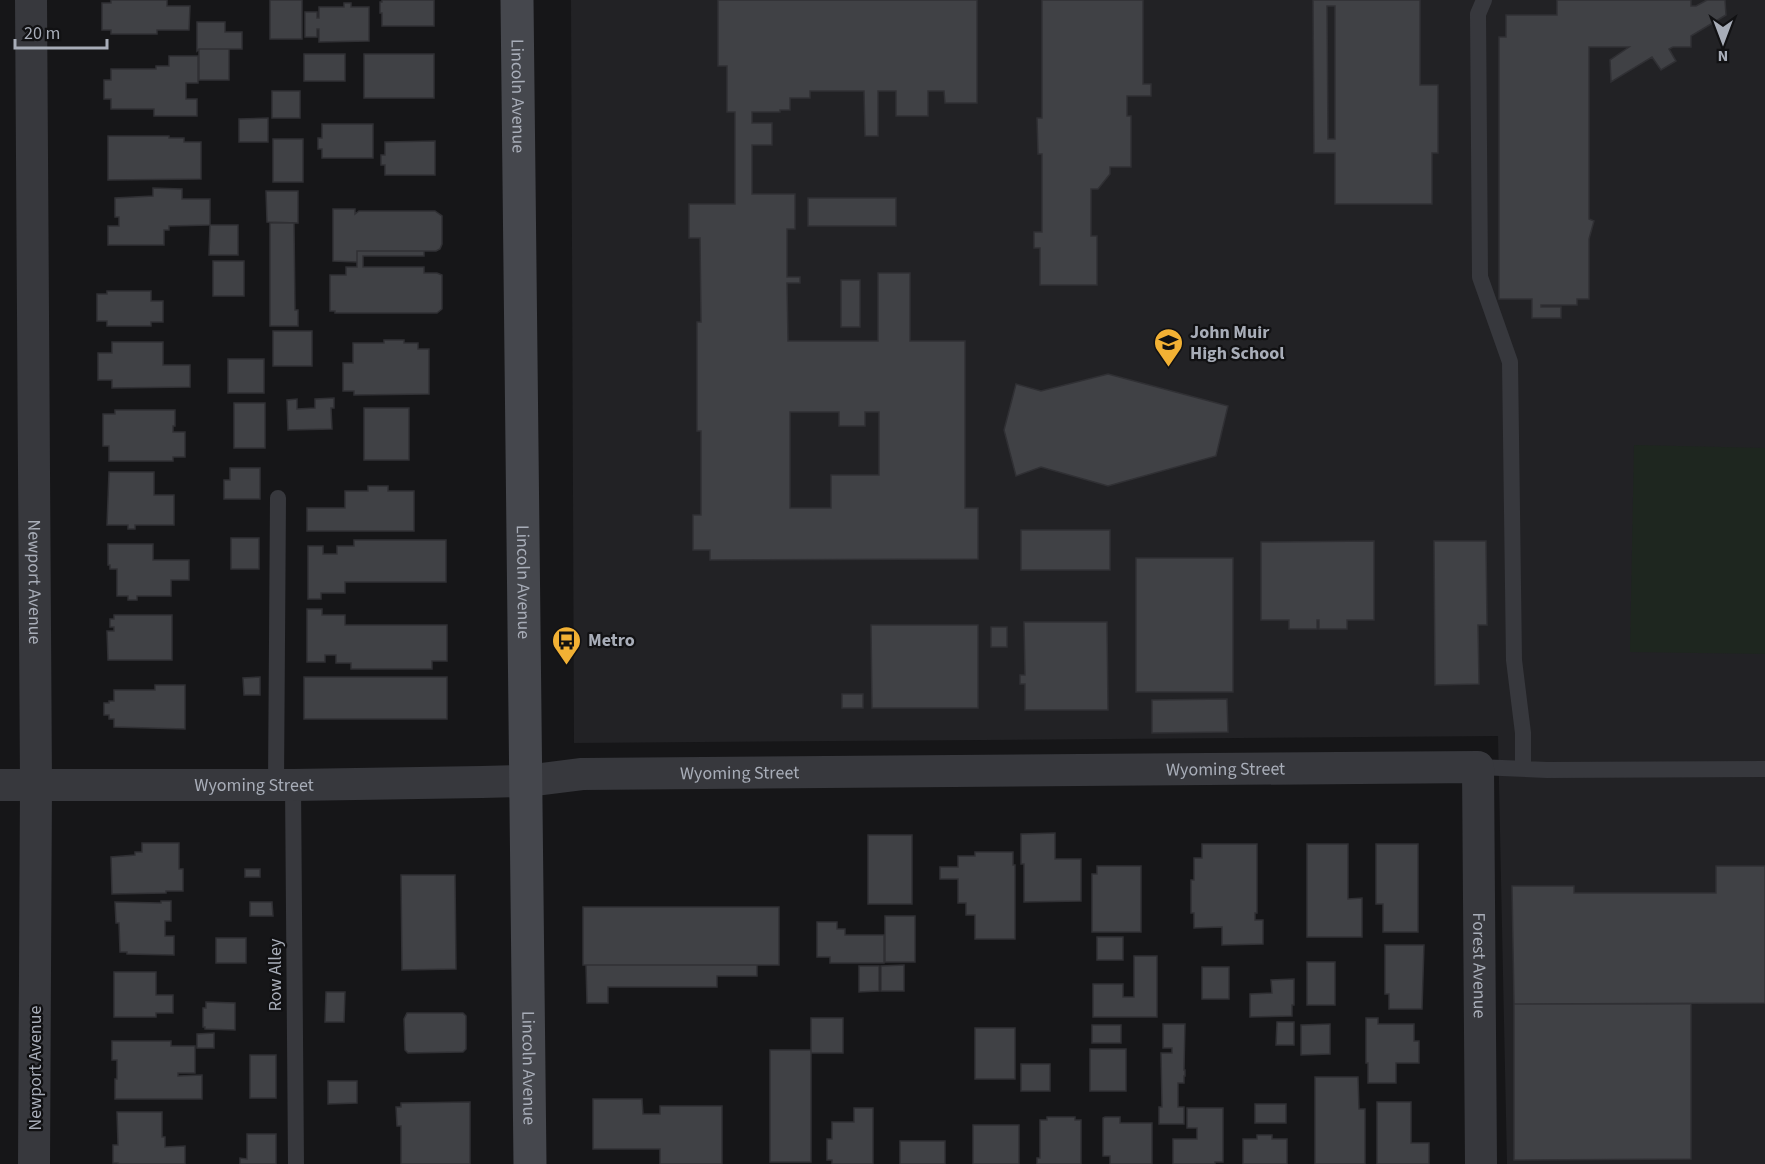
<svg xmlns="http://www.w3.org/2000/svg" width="1765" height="1164" viewBox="0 0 1765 1164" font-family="'Source Sans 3',sans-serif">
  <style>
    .built { fill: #222225 }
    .green { fill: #1e261f }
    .building { fill: #404145; stroke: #303034; stroke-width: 1.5; fill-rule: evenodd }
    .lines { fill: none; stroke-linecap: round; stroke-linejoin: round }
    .lane { stroke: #37383d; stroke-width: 16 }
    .street { stroke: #37383d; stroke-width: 32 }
    .secondary { stroke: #45474d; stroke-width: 33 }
    .labels { text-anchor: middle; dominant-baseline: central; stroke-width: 4.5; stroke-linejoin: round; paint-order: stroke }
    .street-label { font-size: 18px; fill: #a8adb8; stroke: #111113 }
    .poi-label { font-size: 18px; font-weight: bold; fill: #a8adb8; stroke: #111113; text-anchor: start }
  </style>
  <rect width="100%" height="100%" fill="#161618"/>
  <path class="built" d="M571 0H1765V1164H1507L1498 736 574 743Z"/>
  <path class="green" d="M1634 445 1765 448V654L1630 652Z"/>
  <path class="building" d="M111 0H167V6H190L189 30H157V34H111V30H102V3H111Z
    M270 0H302V39H270Z
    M382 0H434V26H382V13H380V2H382Z
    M718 0H977V103H945L944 91H928V116H896V91H878V136H865L864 91H810V98H790V110H780V112H752V123H772V145H752V194H795V229H787V277H800V283H787L788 341H878V273H910V341H965V508H978V559L710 560V550H693V515H701V431H697V322H701L700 238H689V204H735V112H727V66H718ZM790 412H839V426H865V412H879V475H831V508H790Z
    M1042 0H1143V84H1151V96H1127V116H1131V167H1110V174L1098 189H1091V236H1097V285H1040V248H1034V232H1042V154H1038L1037 118H1042Z
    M1313 0H1420V85H1438V153H1432V204H1335V153H1314ZM1327 6H1335V139H1328Z
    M1557 0H1691V6H1696L1707 0H1725L1726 15 1691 36V47H1673L1669 49 1676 61 1661 70 1652 57 1611 82 1610 60 1629 47H1589V219L1594 221 1589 239V299H1577V305H1541V307H1561V318H1532V299H1499V37H1506V15H1557Z
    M344 3H351V7H369V41L319 42V29H317V37H305V12H317V18H319V7H344Z
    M197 22H225V32H242V49H199L197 51Z
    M199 49H229V80H199Z
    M304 54H345V81H304Z
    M364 54H434V98H364Z
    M169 56H198V83H186V99H197V116H154V109H111V99H104V80H111V69H156V66H169Z
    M272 91H300V118H272Z
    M268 118V142H239V119Z
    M322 124H373V158H322V149H318V138H322Z
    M108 136H169V138H184V142H201V179L108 180Z
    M273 139H303V182H273Z
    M435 141V175H385V165H381V155H385V142Z
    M153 188 182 189V199H210V225L169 226V230H164V245H108V226H119V217H115V198L153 196Z
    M266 191H298V223L267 222Z
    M808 198H896V226H808Z
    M333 209H355V214L359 211H435L442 216V244L440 249 436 251H357V262L333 261Z
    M270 223H294L295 310H298V326H270Z
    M210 225H238V255H209Z
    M357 251H424V256H363V267H424V273H437L442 275V309L437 313H335V311H330V275H346V267H357Z
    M213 261H244V296H213Z
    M841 280H860V327H841Z
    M107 291H151V301H163V322H151V326H107V321H97V294H107Z
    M273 331H312V366H273Z
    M384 340H404V343H418V349H429V394L354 395V391H343V363H353V343H384Z
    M112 342H163V365H190V387L112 388V380H98V353H112Z
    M228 359H264V393H228Z
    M1108 374 1228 406 1216 456 1108 486 1041 467 1016 476 1004 430 1016 384 1041 391Z
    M334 398V408H331L332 429 288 430 287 400 297 399V409L315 408V399Z
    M234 403H265V448H234Z
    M364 408H409V460H364Z
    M115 410H175V426H173V432H185V457H173V461H109V446H103V414H115Z
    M230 468H260V499H224V480H230Z
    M109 472H154V495H174V525H135V529H128V525H107Z
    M368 486H388V491H414V531H307V508H345V491H368Z
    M1021 530H1110V570H1021Z
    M231 538H259V569H231Z
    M354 540H446V582H345V593H321V599H308V546H323V554H337V546H354Z
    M1374 541V620H1347V629H1319V620H1317V629H1289V620H1261V542Z
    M1434 541H1486L1487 625H1478L1479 684 1435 685Z
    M108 544H153V560H189V580H171V596H137V600H128V596H117V569H110V565H108Z
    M1136 558H1233V692H1136Z
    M307 609H322V615H345V625H447V661H432V669H351V663H336V655H325V662H307Z
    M114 615H172V660H108L107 631H114V627H110V619H114Z
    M1024 622H1107L1108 710H1025V684H1020V675H1025Z
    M871 625H978V708H872Z
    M991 627H1007V647H991Z
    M260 677V695H244L243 678Z
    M304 677H447V719H304Z
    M155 685H185V729L114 727V719H109V715H104V703H109V701H114V690H155Z
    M842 694H863V708H842Z
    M1227 699 1228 732 1152 733V700Z
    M1055 833V859H1081V901L1024 902V864H1021V834Z
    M868 835H912V904H868Z
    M142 843H179V869H183V891H166V893L112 894 111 857 135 855V852H142Z
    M1202 844H1257V913H1255V920H1263V944L1222 945V927L1194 928V913H1191V880H1194V858H1202Z
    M1307 844H1348V899L1362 898V937H1307Z
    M1376 844H1418V932H1383V904H1376Z
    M975 852H1013V865H1015V939H975V915H966V903H958V879H940V867H958V856H975Z
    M1097 866H1141V932H1092V874H1097Z
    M1716 866H1765V1003L1514 1004 1512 886H1574V893H1716Z
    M245 869H260V877H245Z
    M401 875H455L456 969 402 970Z
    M161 901H171V921H165V936H174V955L127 954V952H120L119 923H116L115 902 161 903Z
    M250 902H272L273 916H250Z
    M583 907H779V965H583Z
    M885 916H915V962H885Z
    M817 922H837V929H845V935H884V963H830V957H817Z
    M1097 937H1123V960H1097Z
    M216 938H246V963H216Z
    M1385 945H1424L1422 1009H1389V994H1385Z
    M1134 956H1157V1017H1093V984H1123V997H1134Z
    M1307 962H1335V1005H1307Z
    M586 965H757V976H717V987H608V1003H587Z
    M904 965V991H881V966Z
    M859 966H879V991L859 992Z
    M1202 967H1229V999H1202Z
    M114 972H156V995H173V1013H156V1017H114Z
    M1294 979V1005H1292V1016L1250 1017V994L1272 993 1271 980Z
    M326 992H345L344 1022H325Z
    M206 1002 235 1003V1030L205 1029V1027H203V1008H206Z
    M1514 1004H1691V1159L1514 1160Z
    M407 1013H463L466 1016V1049L463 1052 408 1053 405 1050 404 1019Z
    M811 1018H843V1053H811Z
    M1366 1018H1378V1024H1414V1041H1419V1063H1396V1083H1368V1063H1366Z
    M1277 1022H1294V1045H1276Z
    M1163 1024H1185L1184 1070H1185V1076H1184V1083H1178V1107H1184V1124H1159V1107H1162L1161 1053H1172V1048H1163Z
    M1330 1024V1054L1301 1055V1025Z
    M1092 1025H1121V1043H1092Z
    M975 1028H1015V1079H975Z
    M214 1033V1048H197V1034Z
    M112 1041H171V1046H195V1073H178V1076L202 1075V1099H115V1079H117V1060H112Z
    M1090 1049H1126V1091H1090Z
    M770 1050H811V1162H770Z
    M250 1055H276V1098H250Z
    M1021 1064H1050V1091H1021Z
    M1315 1077H1358L1359 1109H1365V1164H1315Z
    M328 1081H357V1103L328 1104Z
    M593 1099H642L643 1114H660V1106H722V1164H660V1149H593Z
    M470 1102V1164H401V1126H397L396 1107H401V1103Z
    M1377 1102H1411V1143H1429V1164H1377Z
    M1255 1104H1286V1123H1255Z
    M854 1108H873V1164H832V1160H827V1139H832V1122H854Z
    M1187 1108H1223V1162H1215V1164H1173V1139H1197V1128H1187Z
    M117 1112H162V1137H165V1147L185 1146V1164H118V1163H113V1145H118Z
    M1047 1117H1075V1120H1081V1164H1037V1158H1040V1120H1047Z
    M1105 1117H1120V1123H1152V1164H1110V1156H1103V1118Z
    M973 1125H1019V1164H973Z
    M247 1134H276V1164H240V1158L247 1159Z
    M1257 1135H1272V1139H1287V1164H1243V1139H1257Z
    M900 1141H945V1164H900Z"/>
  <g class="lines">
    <path class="lane" d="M1484 0 1478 14 1480 277 1510 362 1514 660 1523 733V769
      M1478 767 1547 770 1765 769
      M276 785 278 498
      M293 785 296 1164"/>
    <g class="street">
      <path id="s1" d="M31 0 36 785 34 1164"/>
      <path id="s2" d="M0 785H293L482 782 526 781 582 774 1478 767 1481 1164"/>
    </g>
    <path class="secondary" id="s3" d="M517 0 530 1164"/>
  </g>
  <defs>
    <symbol id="school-pin" viewBox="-11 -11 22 30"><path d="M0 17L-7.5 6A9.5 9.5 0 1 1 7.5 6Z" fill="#f2b134" stroke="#111113"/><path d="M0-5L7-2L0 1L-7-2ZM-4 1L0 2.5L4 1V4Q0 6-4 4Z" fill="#111"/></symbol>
    <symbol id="bus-pin" viewBox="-11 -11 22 30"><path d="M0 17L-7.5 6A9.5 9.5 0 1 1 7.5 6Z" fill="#f2b134" stroke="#111113"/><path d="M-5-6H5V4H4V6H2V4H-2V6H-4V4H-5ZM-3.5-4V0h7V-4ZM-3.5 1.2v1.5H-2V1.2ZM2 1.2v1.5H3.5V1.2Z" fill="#111"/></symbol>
  </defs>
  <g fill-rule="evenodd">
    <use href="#school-pin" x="1152" y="326" width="33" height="45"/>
    <use href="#bus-pin" x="550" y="624" width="33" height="45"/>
  </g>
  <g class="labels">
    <g class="street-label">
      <text stroke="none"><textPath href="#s3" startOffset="96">Lincoln Avenue</textPath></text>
      <text stroke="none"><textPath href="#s1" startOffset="582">Newport Avenue</textPath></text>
      <text stroke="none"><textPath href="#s3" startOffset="582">Lincoln Avenue</textPath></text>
      <text stroke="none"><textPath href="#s2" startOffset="1226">Wyoming Street</textPath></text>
      <text stroke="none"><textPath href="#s2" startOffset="740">Wyoming Street</textPath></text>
      <text stroke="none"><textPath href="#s2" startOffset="254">Wyoming Street</textPath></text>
      <text stroke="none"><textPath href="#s2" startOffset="1677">Forest Avenue</textPath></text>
      <text transform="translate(275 975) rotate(-90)">Row Alley</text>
      <text transform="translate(35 1068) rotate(-90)">Newport Avenue</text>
      <text stroke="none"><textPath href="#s3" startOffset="1068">Lincoln Avenue</textPath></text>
    </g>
    <g class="poi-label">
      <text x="1190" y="332">John Muir<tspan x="1190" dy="21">High School</tspan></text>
      <text x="588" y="640">Metro</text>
    </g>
  </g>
  <g transform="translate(1723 42) rotate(180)" stroke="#111113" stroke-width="4.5" paint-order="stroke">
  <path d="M0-4.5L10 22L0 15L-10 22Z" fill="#a8adb8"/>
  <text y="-9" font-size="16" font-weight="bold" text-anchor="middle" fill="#a8adb8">N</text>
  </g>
  <path d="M15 39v9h92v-9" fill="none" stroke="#a8adb8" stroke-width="3"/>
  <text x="24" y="39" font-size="18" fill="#a8adb8" stroke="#111113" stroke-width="4.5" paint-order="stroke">20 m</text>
</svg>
